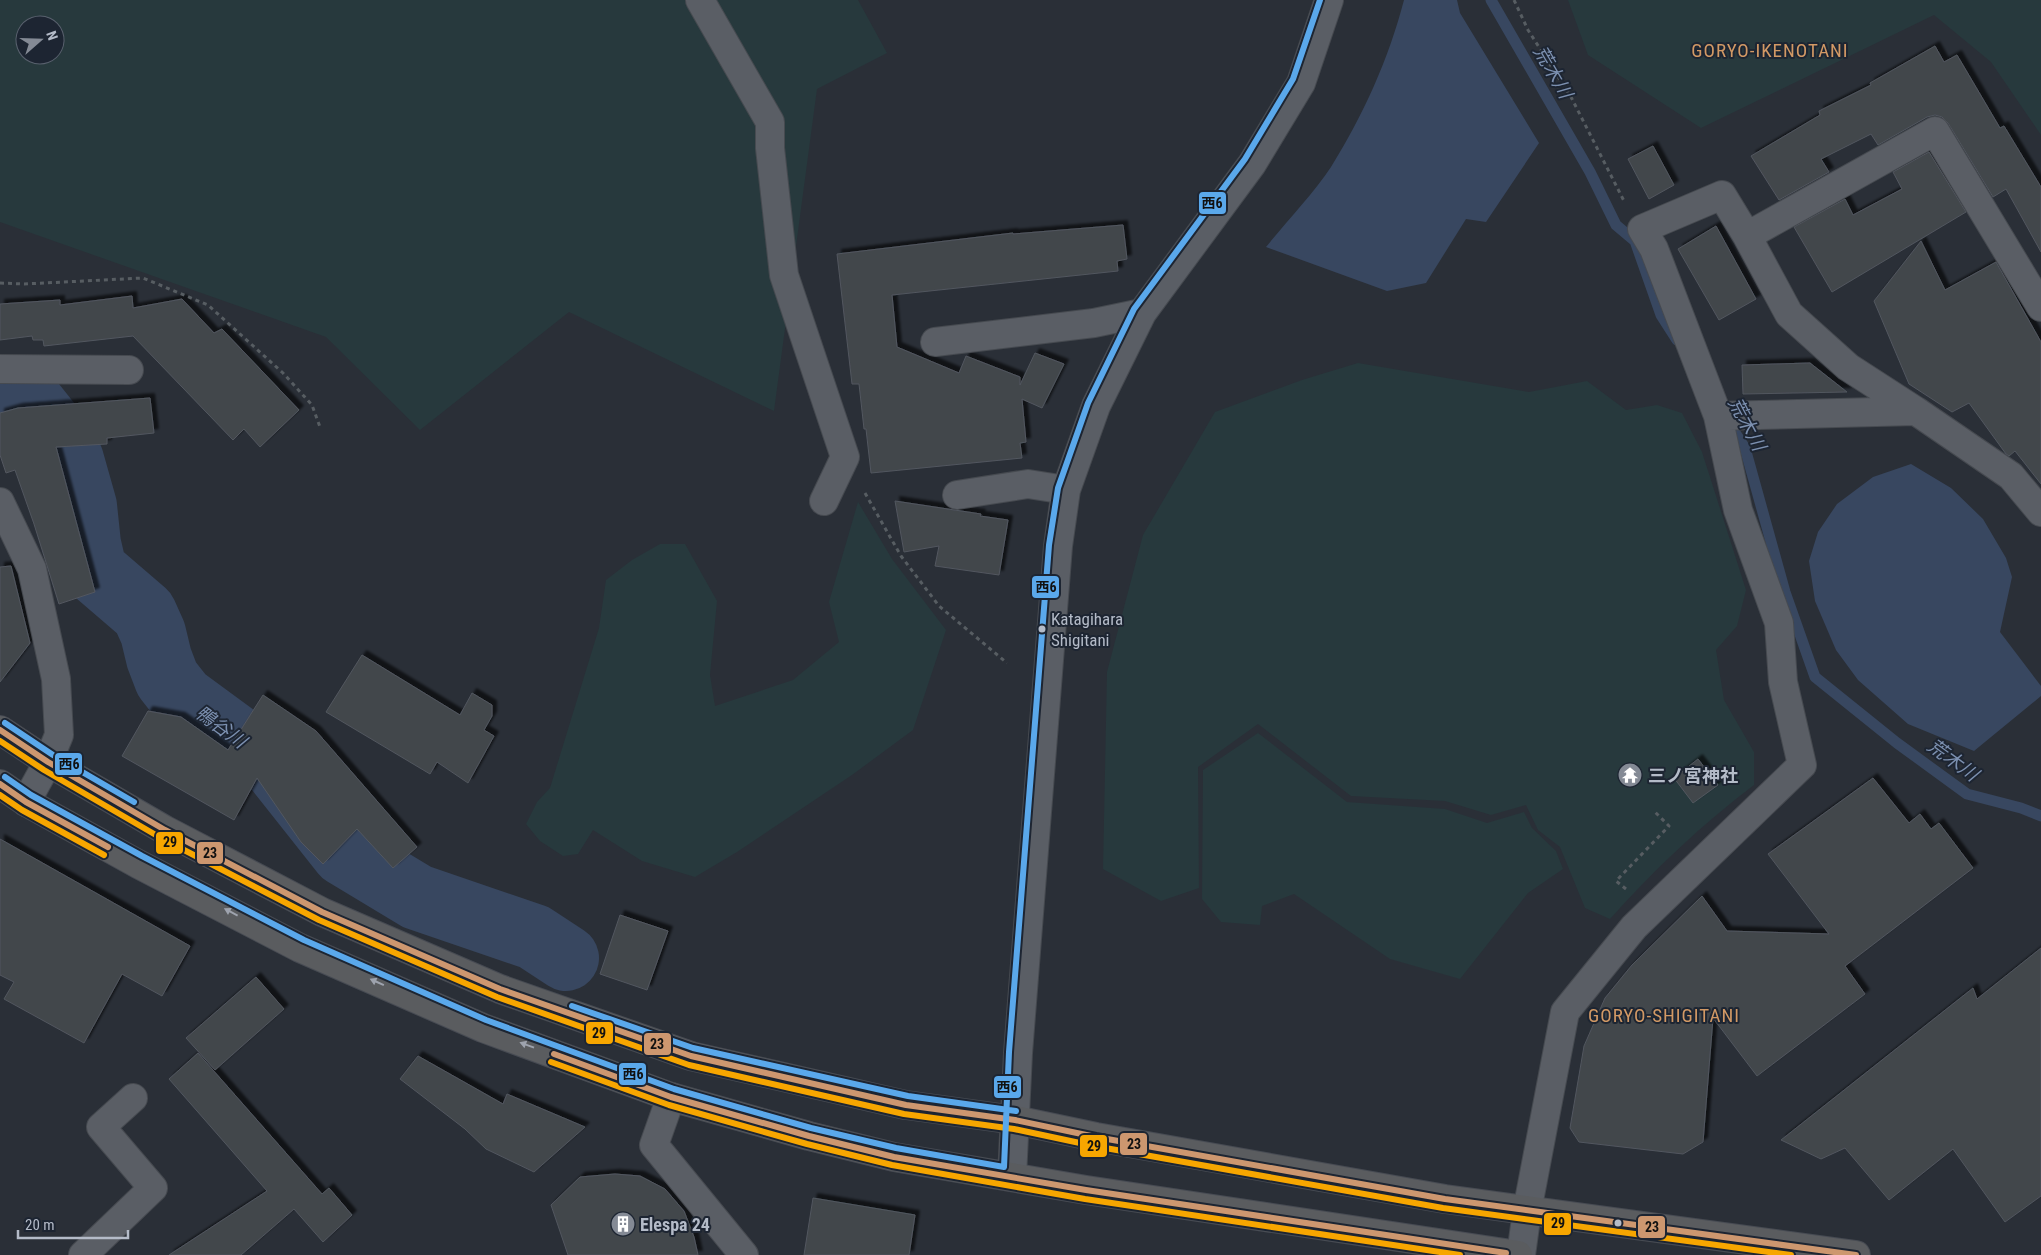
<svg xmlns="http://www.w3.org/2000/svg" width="2041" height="1255" viewBox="0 0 2041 1255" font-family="'Roboto Condensed','Noto Sans JP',sans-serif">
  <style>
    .green { fill: #27393d; fill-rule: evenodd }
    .water { fill: #384760 }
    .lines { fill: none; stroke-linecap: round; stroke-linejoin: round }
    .stream { stroke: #384760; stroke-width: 11 }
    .river { stroke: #384760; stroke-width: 66 }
    .building { fill: #42464c; stroke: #52575f; filter: url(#shadow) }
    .minor-casing { stroke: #464a50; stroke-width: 30 }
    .highway-casing { stroke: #474b53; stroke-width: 30 }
    .path { stroke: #575d62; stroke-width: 3; stroke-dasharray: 4 4; stroke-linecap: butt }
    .minor { stroke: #5a5e65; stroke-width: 28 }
    .highway { stroke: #5a5c5f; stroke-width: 28 }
    .bus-1-casing { stroke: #1d2532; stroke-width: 10 }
    .bus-2-casing { stroke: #1d2532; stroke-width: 10 }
    .bus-3-casing { stroke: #1d2532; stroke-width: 10 }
    .bus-1 { stroke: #cd976f; stroke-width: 6 }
    .bus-2 { stroke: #f7a600; stroke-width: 6 }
    .bus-3 { stroke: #5aa8eb; stroke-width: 6 }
    .oneway { fill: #9ea3ae }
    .bus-dot { fill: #b4bbc8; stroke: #1d2532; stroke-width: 2 }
    .labels { text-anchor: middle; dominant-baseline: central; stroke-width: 4; stroke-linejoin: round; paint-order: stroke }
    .bus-label { font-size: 17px; fill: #b4bbc8; stroke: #1d2532; text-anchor: start }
    .poi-label { font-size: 18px; font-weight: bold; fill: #b4bbc8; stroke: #1d2532; text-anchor: start }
    .neighbourhood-label { font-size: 19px; letter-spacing: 1px; fill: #d29965; stroke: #1d2532 }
    .water-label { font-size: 19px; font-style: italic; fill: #7c90b0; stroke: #1d2532 }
    .line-badge { stroke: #1d2532; stroke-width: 2 }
    .pale-badge-label { font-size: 14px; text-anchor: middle; font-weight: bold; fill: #111 }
  </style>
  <defs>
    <filter id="shadow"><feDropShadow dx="4.5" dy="-4.5" stdDeviation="1" flood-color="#0009"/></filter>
  </defs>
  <rect width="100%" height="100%" fill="#2a2f37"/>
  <path class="green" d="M0 0H858L887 53 817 89 774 411 569 312 420 430 326 337 0 222ZM25 25H55V55H25Z
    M1568 0H2041V135L1991 62 1934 15 1701 128 1588 55Z
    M1358 363 1529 392 1587 381 1626 410 1657 405 1682 413 1702 452 1746 590 1737 626 1716 650 1724 700 1754 752V785C1701 825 1654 870 1610 919L1585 908 1560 847 1538 830 1526 805 1491 815 1445 801 1351 796 1258 724 1198 767 1199 888 1161 901 1103 869 1107 672 1143 535 1215 412 1302 380Z
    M858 502 892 559 946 630 913 730 852 775 737 852 695 877 642 861 593 830 578 854 563 856 540 841 526 824 537 802 550 788 599 628 606 580 632 560 660 544H685L717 601 710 675 715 706 793 680 839 642 829 602Z
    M1258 733 1347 802 1445 809 1487 823 1524 812 1532 828 1556 851 1563 869 1528 893 1460 979 1390 959 1294 894 1262 906 1260 925 1221 922 1202 899 1203 770Z"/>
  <path class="water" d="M1404 0H1457L1460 13 1539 143 1486 222 1466 219 1426 283 1387 291 1266 247C1287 221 1313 194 1331 167 1363 116 1389 58 1404 0Z
    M1911 464 1951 488 1983 519 2006 558 2012 577 2000 632 2041 686V696L1974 751 1908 724 1858 680 1836 650 1815 601 1809 561 1818 532 1837 504 1873 477Z"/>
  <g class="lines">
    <path class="stream" d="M1491 0 1590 172 1616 225 1635 241 1661 315 1677 340
      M1728 422 1745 448 1785 592 1815 677 1897 743 1967 794 2021 808 2041 816"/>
    <path class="river" d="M0 391 8 392 32 403 63 442 71 460 84 506 88 544 94 570 144 613 153 633 159 658 167 679 182 698 276 767 344 853 417 897 534 937 566 958"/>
  </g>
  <path class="building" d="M1935 46 1944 62 1957 55 2000 128 2004 126 2041 187V252L2006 189 1993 197 1948 123 1942 117 1935 115 1927 117 1878 145 1871 134 1821 159 1829 172 1779 200 1751 156 1820 115 1819 111 1871 85 1870 83Z
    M1653 146 1674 185 1649 199 1628 159Z
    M1929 152 1966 212 1832 292 1794 227 1845 199 1853 215 1902 189 1893 172Z
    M1123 225 1127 259 1117 261 1118 271 892 295 897 347 959 373 966 356 1020 377V385L1035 353 1064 364 1042 408 1022 399 1026 442 1020 443 1022 458 871 473 866 429H864L859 384H852L837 254 1013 233V234Z
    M1716 226 1756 299 1719 320 1678 249Z
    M1921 241 1945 290 1996 262 2041 342V484L2015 451 2009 456 2006 454 1969 403 1952 412 1909 384 1874 301Z
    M132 296 133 308 182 299 214 333 222 329 299 410 260 447 244 429 233 440 133 336 44 346 43 340H33L32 336 0 340V304L60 300V305Z
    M1810 363 1847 392 1743 394 1742 365Z
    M150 398 154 433 107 438V444L56 447 95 592 59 604 34 524 15 470 6 473 0 455V413L18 408Z
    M895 501 981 514 980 516 1008 520 999 575 935 566 939 546 904 552Z
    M11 566 30 643 0 682V567Z
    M362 655 460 715 472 693 492 705V716L484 730 494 736 468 783 437 762 430 774 326 712Z
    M263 695 316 731 417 847 393 868 357 829 323 864 301 842 257 778 234 820 122 756 148 711 181 717 228 750Z
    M1698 759 1718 785 1693 803 1674 778Z
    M1873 778 1909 823 1920 814 1931 829 1939 823 1973 868 1845 966 1865 994 1757 1076 1713 1018 1703 1142 1683 1154 1579 1142 1570 1128 1584 1046 1605 998 1632 965 1702 896 1727 931 1829 934 1768 854Z
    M0 839 190 946 162 996 122 974 84 1043 4 999 14 982 0 975Z
    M620 915 668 931 647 990 600 974Z
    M2041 948V1196L2005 1222 1953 1149 1889 1200 1845 1148 1821 1159 1781 1140 1973 988 1977 999Z
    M256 977 284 1009 215 1070 186 1038Z
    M198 1053 322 1194 329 1188 352 1215 323 1242 294 1209 241 1255H169L267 1191 169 1079Z
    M418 1056 503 1104 507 1094 585 1127 534 1172 486 1149 465 1129 400 1079Z
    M615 1174 640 1176 665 1189 684 1211 694 1237 698 1255H568L551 1205 580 1177Z
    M813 1198 915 1215 909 1255H804Z"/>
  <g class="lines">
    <defs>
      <path id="minor" d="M700 0 770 122V148L784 275 845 457 824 501
        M1747 236 1935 131 2041 307
        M935 342 1094 323 1142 313
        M0 369 129 370
        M1916 411 1718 416 1654 249 1642 229 1722 195 1747 236 1789 314 1848 367 1916 411 2011 476 2041 512
        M957 495 1028 484 1066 490
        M0 502 32 569 56 679 59 735 48 762 26 802
        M671 1097 654 1145 744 1255
        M1012 1177 1018 1053 1058 546 1066 490 1096 406 1142 313 1252 164 1301 83 1329 0
        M83 1255 153 1188 101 1127 133 1098
        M1521 1255 1527 1211 1565 1012 1634 927 1802 765 1783 682 1779 623 1738 510 1718 416"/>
      <path id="highway" d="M0 730 48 762 165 830 322 912 500 989 691 1056 906 1105 1015 1120 1096 1137 1445 1199 1856 1255
        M0 784 26 802 138 864 300 948 483 1028 671 1097 809 1136 894 1157 1086 1190 1518 1255"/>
    </defs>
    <use href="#minor" class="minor-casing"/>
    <use href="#highway" class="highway-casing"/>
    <path class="path" d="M1514 0 1528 30 1571 97 1624 201
      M0 283 24 284 143 278 208 305 283 373 312 405 320 427
      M865 493 901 556 939 606 1007 663
      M1626 889 1616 881 1669 826 1653 810"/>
    <use href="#minor" class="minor"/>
    <use href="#highway" class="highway"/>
    <defs>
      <path id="bus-1" d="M0 730 48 762 165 830 322 912 500 989 691 1056 906 1105 1015 1120 1096 1137 1445 1199 1856 1255
        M0 784 26 802 108 847
        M554 1054 671 1097 809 1136 894 1157 1086 1190 1506 1253"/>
      <path id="bus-2" d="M0 741 44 770 161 838 319 920 497 997 689 1065 904 1114 1014 1129 1094 1146 1443 1208 1791 1255
        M0 795 22 810 104 855
        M551 1062 669 1105 807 1144 892 1165 1085 1199 1460 1255"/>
      <path id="bus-3" d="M5 723 53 755 134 802
        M5 777 31 795 142 856 304 940 486 1020 674 1089 811 1128 896 1148 1004 1167 1009 1052 1049 545 1058 488 1088 403 1134 309 1245 159 1293 79 1320 0
        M572 1006 693 1048 908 1096 1016 1111"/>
    </defs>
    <use href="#bus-1" class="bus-1-casing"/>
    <use href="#bus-2" class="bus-2-casing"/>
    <use href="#bus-3" class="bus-3-casing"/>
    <use href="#bus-1" class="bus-1"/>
    <use href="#bus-2" class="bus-2"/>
    <use href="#bus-3" class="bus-3"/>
  </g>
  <defs><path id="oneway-solid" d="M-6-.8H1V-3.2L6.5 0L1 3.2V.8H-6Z" transform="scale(1.25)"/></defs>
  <g class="oneway">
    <use href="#oneway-solid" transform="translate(231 912) rotate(-152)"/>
    <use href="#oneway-solid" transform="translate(377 982) rotate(-156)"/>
    <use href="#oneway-solid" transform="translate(527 1045) rotate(-160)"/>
  </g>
  <defs>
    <symbol id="temple-disc" viewBox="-11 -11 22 22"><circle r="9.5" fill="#848a95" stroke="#1d2532"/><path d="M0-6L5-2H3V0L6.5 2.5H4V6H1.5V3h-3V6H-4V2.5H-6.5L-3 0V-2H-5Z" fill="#fff"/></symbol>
    <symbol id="building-disc" viewBox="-11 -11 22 22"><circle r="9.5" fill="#848a95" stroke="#1d2532"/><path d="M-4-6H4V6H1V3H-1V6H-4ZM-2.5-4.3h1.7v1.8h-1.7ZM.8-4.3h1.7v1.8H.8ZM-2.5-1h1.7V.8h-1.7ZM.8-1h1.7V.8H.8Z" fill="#fff"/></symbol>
  </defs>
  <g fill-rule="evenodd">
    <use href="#temple-disc" x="1616" y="761" width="28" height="28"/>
    <use href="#building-disc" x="609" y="1210" width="28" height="28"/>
  </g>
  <g class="bus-dot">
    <circle cx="1042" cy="629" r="4.5"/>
    <circle cx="1618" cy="1223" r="4.5"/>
  </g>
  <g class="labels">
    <g class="bus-label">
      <text x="1051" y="619">Katagihara<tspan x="1051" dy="21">Shigitani</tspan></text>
    </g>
    <g class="poi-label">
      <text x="1648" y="775">三ノ宮神社</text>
      <text x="640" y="1224">Elespa 24</text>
    </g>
    <g class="neighbourhood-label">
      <text x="1770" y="50">GORYO-IKENOTANI</text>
      <text x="1664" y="1015">GORYO-SHIGITANI</text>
    </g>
    <g class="water-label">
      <text transform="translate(1553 72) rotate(60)">荒木川</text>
      <text transform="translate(1747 424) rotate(62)">荒木川</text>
      <text transform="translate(221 727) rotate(36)">鴨谷川</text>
      <text transform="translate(1953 760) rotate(36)">荒木川</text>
    </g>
  </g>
  <g class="line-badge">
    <rect x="1198" y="191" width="29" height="24" rx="5" fill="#5aa8eb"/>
    <rect x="1031" y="575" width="29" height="24" rx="5" fill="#5aa8eb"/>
    <rect x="54" y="752" width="29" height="24" rx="5" fill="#5aa8eb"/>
    <rect x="155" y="831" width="29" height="24" rx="5" fill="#f7a600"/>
    <rect x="196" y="841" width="28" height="24" rx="5" fill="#cd976f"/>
    <rect x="585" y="1021" width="29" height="24" rx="5" fill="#f7a600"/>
    <rect x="643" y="1032" width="29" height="24" rx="5" fill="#cd976f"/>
    <rect x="618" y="1062" width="29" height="24" rx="5" fill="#5aa8eb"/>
    <rect x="993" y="1075" width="29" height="24" rx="5" fill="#5aa8eb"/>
    <rect x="1119" y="1132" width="29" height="24" rx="5" fill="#cd976f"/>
    <rect x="1079" y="1134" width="29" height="24" rx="5" fill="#f7a600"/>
    <rect x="1543" y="1212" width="29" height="24" rx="5" fill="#f7a600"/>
    <rect x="1637" y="1215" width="29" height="24" rx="5" fill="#cd976f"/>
  </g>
  <g class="pale-badge-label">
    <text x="1212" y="208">西6</text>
    <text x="1046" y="592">西6</text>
    <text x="69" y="769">西6</text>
    <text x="170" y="847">29</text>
    <text x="210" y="858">23</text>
    <text x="599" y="1038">29</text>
    <text x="657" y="1049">23</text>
    <text x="633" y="1079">西6</text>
    <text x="1007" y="1092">西6</text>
    <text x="1134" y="1149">23</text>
    <text x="1094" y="1151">29</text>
    <text x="1558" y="1228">29</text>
    <text x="1652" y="1232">23</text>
  </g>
  <g transform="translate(40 40) rotate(70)"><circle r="24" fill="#1d2532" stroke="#59616e"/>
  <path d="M0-4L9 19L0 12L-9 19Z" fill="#848a95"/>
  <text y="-8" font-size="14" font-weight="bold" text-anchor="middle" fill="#b4bbc8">N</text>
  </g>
  <path d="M18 1230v8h110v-8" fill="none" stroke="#b4bbc8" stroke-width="2.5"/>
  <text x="25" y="1230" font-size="15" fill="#b4bbc8" stroke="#1d2532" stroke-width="4" paint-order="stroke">20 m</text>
</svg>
